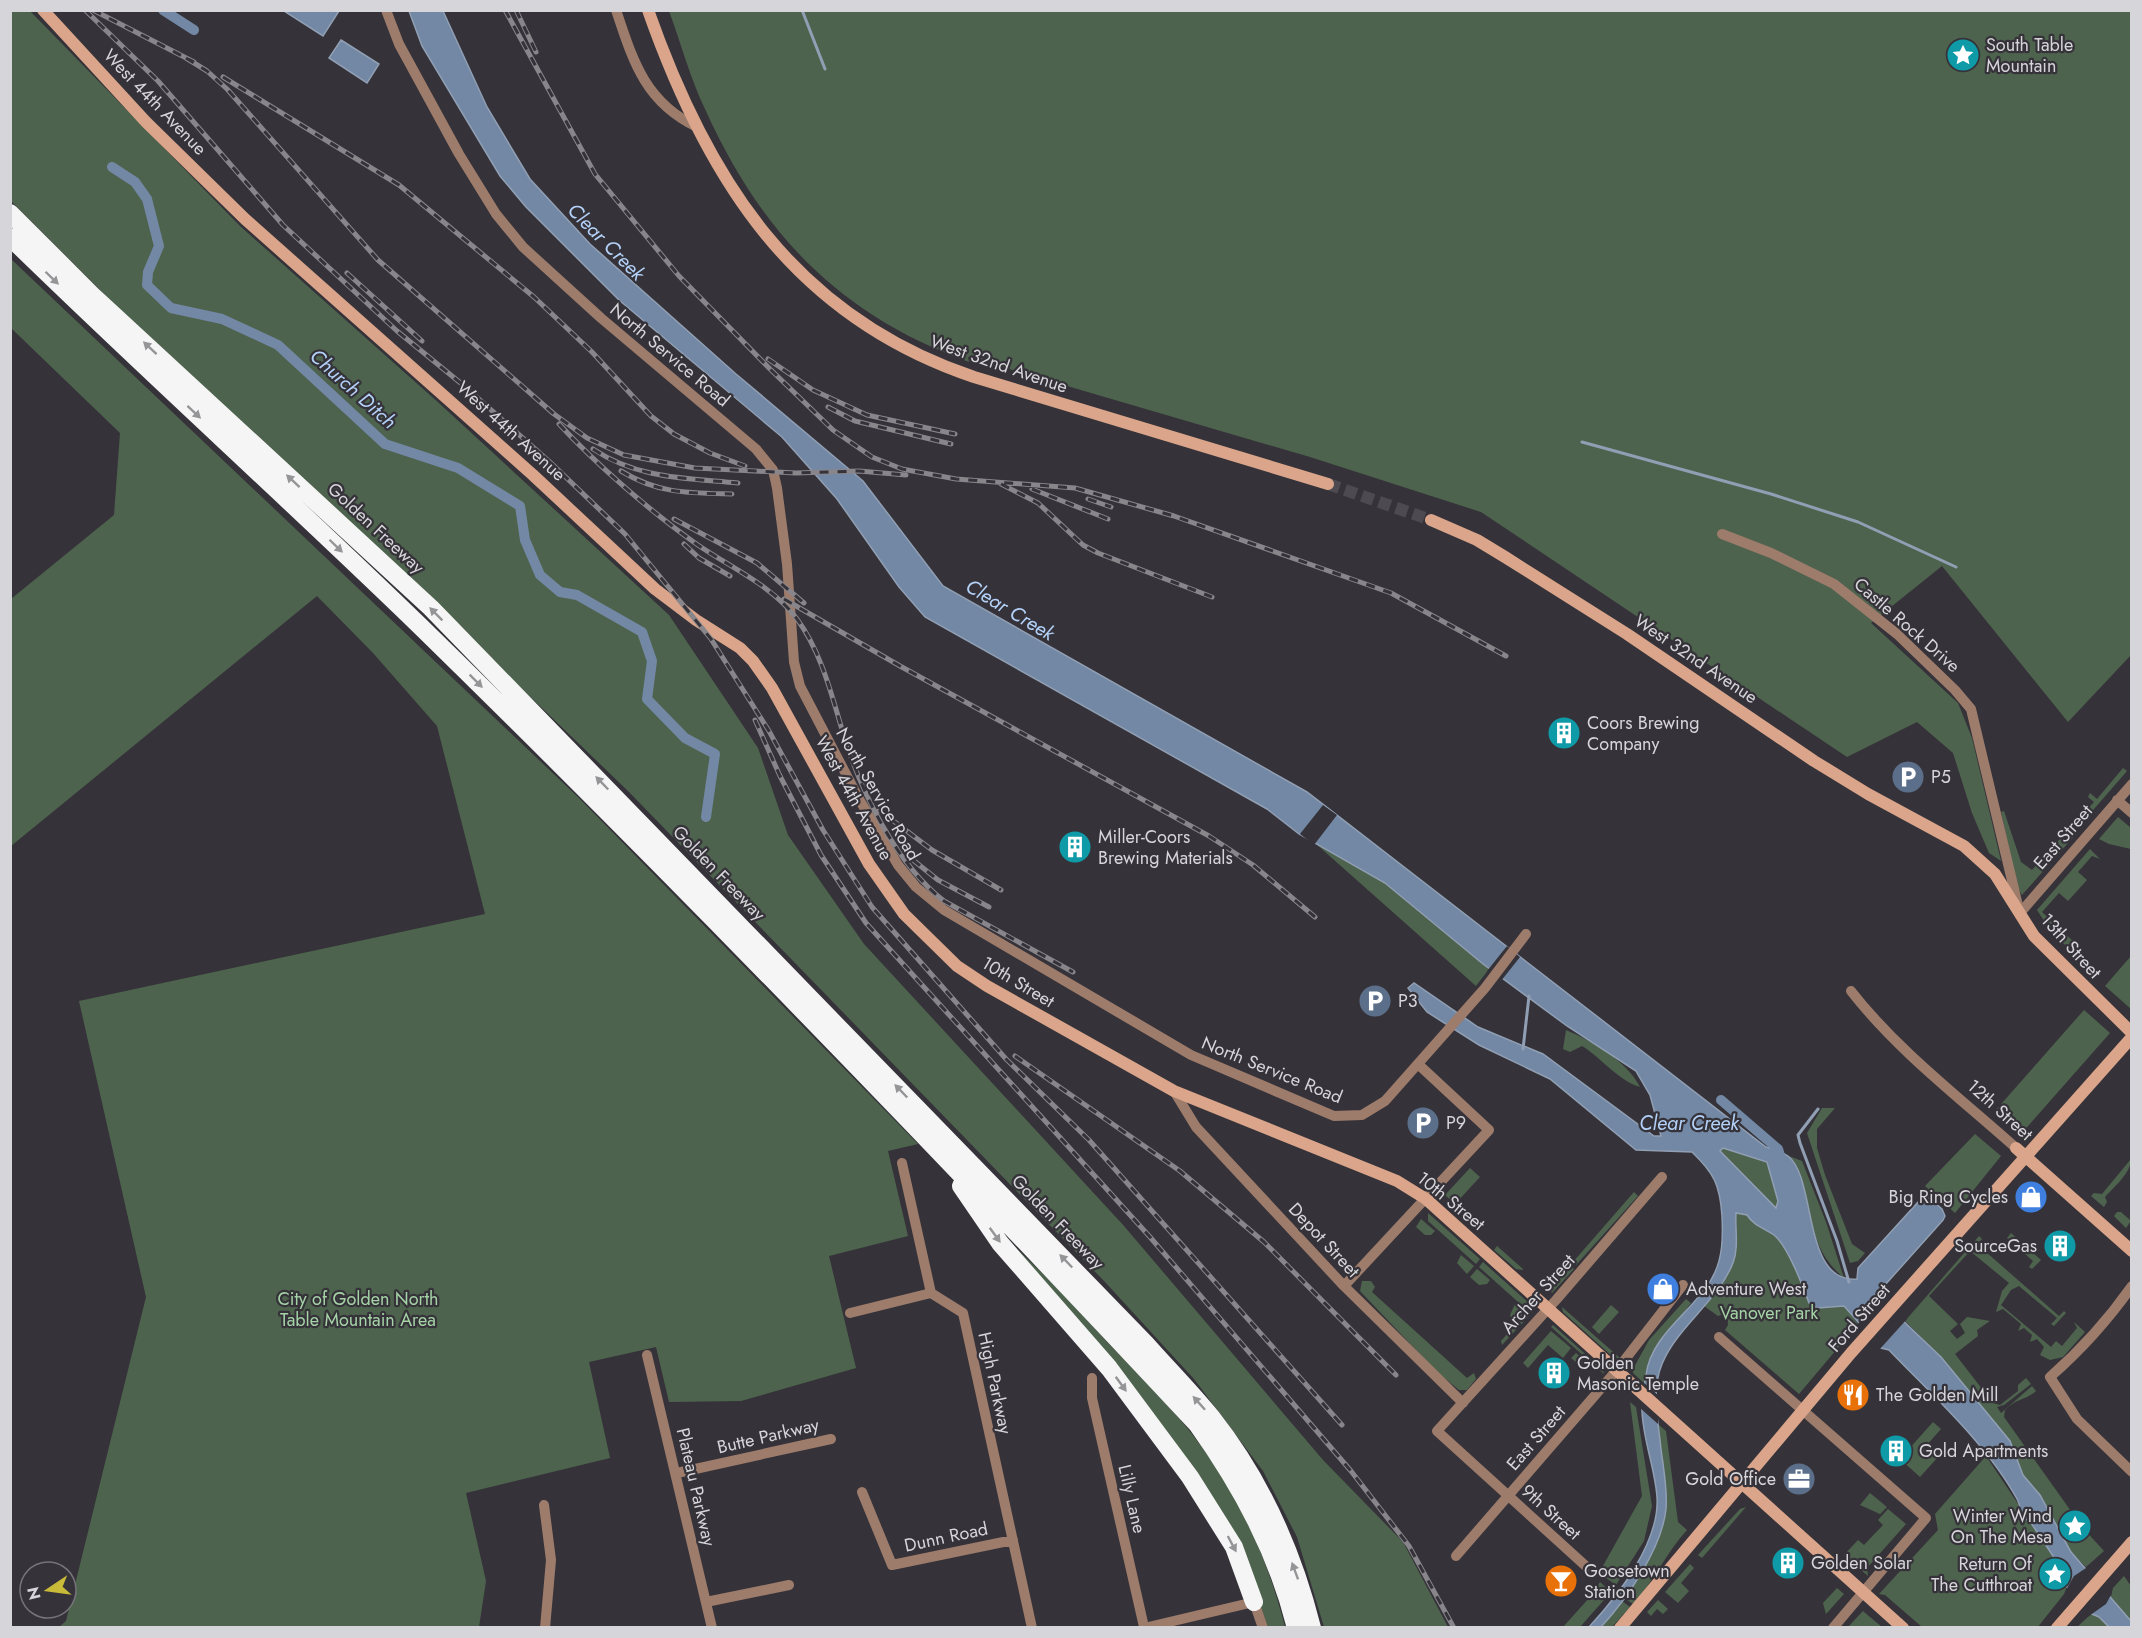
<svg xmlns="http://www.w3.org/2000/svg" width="2142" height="1638" viewBox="0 0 2142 1638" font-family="Jost,sans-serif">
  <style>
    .green { fill: #4e634e }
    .water { fill: #7388a4; stroke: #919fb4; stroke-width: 1.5; fill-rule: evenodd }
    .pier { fill: #353339 }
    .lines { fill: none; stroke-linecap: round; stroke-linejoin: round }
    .stream { stroke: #919fb4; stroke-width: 3 }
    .canal { stroke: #7388a4; stroke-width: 10 }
    .secondary-tunnel { stroke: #4d4b51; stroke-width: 12; stroke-dasharray: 12 6; stroke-linecap: butt }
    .street { stroke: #9e7c6c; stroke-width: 10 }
    .secondary { stroke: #daa58a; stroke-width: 12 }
    .highway { stroke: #f5f5f5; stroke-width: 18 }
    .rail-casing { stroke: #88868b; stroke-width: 5 }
    .rail { stroke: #353339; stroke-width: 3; stroke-dasharray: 9; stroke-linecap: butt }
    .oneway { fill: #959497 }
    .labels { text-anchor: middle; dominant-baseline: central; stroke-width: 4.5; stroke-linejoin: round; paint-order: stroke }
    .poi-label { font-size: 18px; fill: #d6d5d9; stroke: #353339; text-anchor: start }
    .street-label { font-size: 18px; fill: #d6d5d9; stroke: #353339 }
    .park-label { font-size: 18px; fill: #a5d3a6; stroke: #353339 }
    .water-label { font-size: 20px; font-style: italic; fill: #b4d2f9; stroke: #353339 }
  </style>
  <rect width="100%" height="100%" fill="#353339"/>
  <path class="green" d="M10 11H30L240 226 440 404 669 615 758 748 788 835 864 944 1124 1226 1323 1460 1403 1542 1448 1627H1324L1297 1537 1263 1471 1194 1379 1105 1282 629 792 455 624 168 358 11 201Z
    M669 11H2131V655L2068 722 1942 566 1871 623 1958 703 1972 738 2001 861 1989 853 1972 813 1953 753 1917 722 1847 757 1481 512 1310 457 968 357 969 362C839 315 761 233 705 109 690 78 681 43 669 11Z
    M10 258 579 798 918 1144 888 1151 908 1236 829 1256 856 1368 741 1401 669 1402 656 1347 589 1362 610 1458 466 1493 486 1581 479 1627H59L66 1621 146 1297 79 1001 485 914 437 726 373 653 317 596 11 846V599L114 515 120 433 11 328Z
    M2123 768 2127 771 2081 824 2077 820 2094 802 2088 797 2090 793 2097 799Z
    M2004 811 2021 862 2032 870 2068 830 2076 834 2022 895 2017 887 2001 812Z
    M2118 817 2131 828V849L2109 844 2099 839Z
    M1315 843 1385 883 1489 969 1476 986Z
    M2090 849 2100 859 2092 856 2078 872 2087 880 2068 901 2059 893 2042 912 2076 944 2077 952 2056 939 2037 910Z
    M2131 956 2132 1009H2131L2105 986Z
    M2084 1010 2110 1033 2021 1134 1995 1111Z
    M1566 1030C1592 1041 1627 1061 1640 1087 1617 1080 1602 1058 1582 1046L1570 1052 1563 1049Z
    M1822 1108H1835L1817 1129V1148L1825 1175 1852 1244 1865 1253 1858 1261 1850 1263 1807 1133Z
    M1975 1134 2001 1156 1955 1213 1925 1186Z
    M1723 1148 1768 1162 1778 1201 1776 1208 1719 1151Z
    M1789 1156 1802 1161 1826 1222 1844 1278C1800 1242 1818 1196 1789 1156Z
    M2131 1159C2131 1173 2114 1187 2105 1197L2107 1202 2104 1207 2091 1196 2094 1193 2102 1194Z
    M1470 1168 1480 1177 1455 1204 1445 1195Z
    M1634 1192 1638 1196 1576 1265 1573 1262Z
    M2117 1212H2121L2131 1221 2126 1228 2114 1216Z
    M1428 1213 1480 1259 1476 1264 1428 1221Z
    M1736 1213 1747 1215C1754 1226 1764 1227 1774 1235 1787 1245 1803 1286 1809 1303L1817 1308 1844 1306 1858 1324 1799 1394 1725 1330 1728 1325 1727 1313 1718 1316 1704 1306C1731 1271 1738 1258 1736 1213Z
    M1421 1219 1435 1231 1431 1235H1425L1416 1227Z
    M2011 1233 2041 1260 2032 1269 2029 1267 2033 1261 2007 1238Z
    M1003 1236C1041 1270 1075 1307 1109 1344 1141 1377 1174 1409 1201 1446 1241 1499 1269 1563 1285 1627H1268L1243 1556Z
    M1979 1236 1982 1239 1978 1245 2059 1316 2064 1311 2066 1313 2054 1326 2051 1324 2057 1318 2019 1286 2011 1290 2001 1305 2051 1347 2056 1341 2062 1346 2077 1328 2074 1322 2085 1332 2063 1357 2050 1360 2040 1355 2044 1347 2037 1339 2030 1342 2032 1335 2024 1328 2018 1331 2021 1324 2003 1309 1996 1312 2002 1291 2009 1283 1970 1251 1929 1296 1958 1324 1950 1331 1957 1339 1965 1333 1960 1324 1967 1317 1990 1321 1977 1330 1978 1336 1955 1354 1993 1403 2000 1405 2018 1391V1385L2026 1378 2031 1384 2004 1405 1997 1407 2001 1413 2032 1386 2036 1391C2026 1400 2016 1398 2005 1410L2004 1417 2083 1528 2104 1551 2086 1567 2071 1552 2040 1495 2023 1475 2010 1441 1941 1357 1905 1321Z
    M1497 1246 1523 1269V1270L1516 1269 1494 1250Z
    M1461 1255 1474 1266 1467 1274 1457 1263Z
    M1483 1262 1531 1305 1533 1308 1527 1310 1479 1267Z
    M1570 1266 1574 1269 1552 1293 1549 1290Z
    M1477 1269 1490 1280 1487 1284 1479 1285 1470 1277Z
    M1362 1281H1371L1375 1287 1372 1292 1467 1378 1474 1373 1476 1379 1467 1390H1459L1436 1371 1360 1291Z
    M1686 1299 1691 1303 1655 1351 1646 1374 1645 1384 1633 1373V1369L1649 1340Z
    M1515 1304 1529 1316 1502 1345 1501 1341 1515 1325 1510 1315Z
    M1611 1305 1619 1312 1599 1334 1592 1327Z
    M1562 1307 1620 1358H1614L1563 1312Z
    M1553 1325 1603 1370 1604 1374 1551 1327Z
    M1551 1331 1571 1348 1563 1358 1548 1345 1528 1368 1523 1363Z
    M1576 1353 1591 1366 1586 1371 1571 1358Z
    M1630 1402 1636 1407 1652 1506 1644 1541 1616 1585 1599 1573 1642 1496Z
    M1933 1422 1941 1429 1926 1446 1938 1457 1920 1477 1900 1459Z
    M1658 1424 1666 1431 1678 1522 1687 1530C1666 1553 1654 1581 1633 1604L1624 1598 1654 1550 1666 1508Z
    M1986 1456 2065 1574 2067 1587 2064 1594 2037 1628 1922 1627 1885 1595 1879 1594 1938 1530 1935 1514Z
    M1870 1493 1887 1507 1880 1514 1860 1505Z
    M1746 1507 1702 1558 1698 1555 1740 1509Z
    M1888 1509 1906 1524 1867 1568 1868 1576 1844 1555 1858 1540 1864 1545 1883 1525 1878 1520Z
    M1690 1564 1694 1568 1681 1583 1689 1591 1678 1603 1665 1592Z
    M2124 1576 2131 1586V1627L2076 1628 2111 1596 2113 1588Z
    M1600 1582 1611 1592 1580 1627H1563L1590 1597Z
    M1837 1588 1844 1594 1826 1614 1823 1603Z
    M1658 1600 1668 1609 1663 1614 1657 1609 1651 1616 1647 1612Z
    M1622 1601 1630 1607 1612 1627 1601 1628Z
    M1863 1611 1864 1612 1882 1627H1848Z"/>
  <path class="water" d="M284 11H339L323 36Z
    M409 11H443L487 107 530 179 590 244 736 374 863 481 943 586 1307 792 1766 1147C1773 1149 1782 1152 1788 1156 1817 1178 1802 1284 1857 1279L1858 1268 1920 1200 1928 1197 1942 1209 1945 1216 1943 1220 1876 1295 1941 1357 2010 1441 2023 1475 2040 1495 2071 1552 2131 1621V1627H2109L2099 1617 2092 1614 2066 1586 2065 1574 2029 1520 2023 1519C2019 1510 2022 1508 2017 1499 1987 1444 1932 1395 1889 1350L1881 1348 1844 1306 1817 1308 1809 1303C1803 1286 1787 1245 1774 1235 1764 1228 1754 1226 1747 1215L1736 1213C1735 1230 1739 1247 1733 1263 1718 1301 1677 1327 1662 1364 1652 1388 1657 1416 1660 1440 1662 1462 1668 1487 1666 1509 1662 1548 1627 1599 1601 1627H1589C1618 1596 1660 1542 1657 1497 1655 1468 1643 1440 1642 1411 1641 1400 1644 1387 1646 1375 1651 1334 1694 1311 1712 1278 1723 1259 1723 1237 1722 1216 1720 1185 1714 1173 1692 1152L1636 1150 1550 1079 1479 1045 1427 1012 1408 988 1414 983 1478 1027 1543 1054 1654 1136H1661L1650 1095 1636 1071 1567 1026 1483 964 1385 883 1299 834 1267 809 925 617 899 587 837 499 782 437 619 300 526 207 500 176 422 46ZM1723 1148 1767 1162 1778 1201 1776 1208 1720 1151Z
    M341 40 379 64 367 83 329 58Z"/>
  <path class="pier" d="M1323 805 1337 815 1314 845 1300 834Z
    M1507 946 1520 957 1501 981 1487 971Z
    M1882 1297 1907 1319 1879 1350 1856 1326Z
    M1643 1382 1660 1397 1658 1424 1640 1408Z
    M2089 1566 2112 1593 2106 1604 2089 1616 2066 1590 2074 1576Z"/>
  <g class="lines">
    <path class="stream" d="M802 10 825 69
      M1582 442 1771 494 1858 522 1956 567
      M1523 1049 1529 996
      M1818 1109 1798 1135 1800 1143 1837 1241 1849 1282"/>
    <path class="canal" d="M163 10 194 30
      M112 167 135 182 147 199 159 246 148 272 147 285 171 308 222 319 278 345 385 444 458 468 520 506 525 540 540 575 560 592 577 595 642 632 652 661 647 699 685 738 715 754 706 817
      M1721 1100 1778 1149 1783 1165"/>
    <path class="secondary-tunnel" d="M1328 484 1431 520"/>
    <path class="street" d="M386 10 399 44 459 154 496 214 523 247 601 318 756 449 773 470 777 488 787 564 794 662 800 686 859 799 898 865 916 887 944 910 1191 1055 1334 1116 1362 1115 1385 1101 1485 988 1526 934
      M616 10C633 61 645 102 697 127
      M1722 534 1771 553 1834 584 1897 634 1955 690 1971 709 2019 910
      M2117 800 2132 813
      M2020 913 2132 784
      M1851 991C1898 1051 1959 1097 2016 1148
      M1174 1091 1196 1127 1344 1286 1463 1403
      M902 1163 931 1293 963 1313 1032 1628
      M1344 1286 1489 1130 1419 1065
      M2132 1286C2108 1320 2081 1350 2050 1377L2077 1419 2132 1472
      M850 1313 931 1293
      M1719 1337 1926 1518 1833 1628
      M647 1355 712 1628
      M1092 1378V1398L1144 1627
      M677 1473 831 1439
      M862 1492 892 1565 1013 1540
      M544 1505 551 1560 545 1628
      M1456 1556 1616 1371 1683 1285
      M1589 1569 1437 1431 1556 1300 1662 1177
      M706 1602 789 1585
      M1144 1628 1254 1602 1263 1628"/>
    <path class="secondary" d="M43 10 146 122 245 219 533 475 655 589 696 620 740 648 753 661 772 688 869 864 904 914 957 966 987 986 1174 1091 1397 1181 1426 1199 1903 1628
      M648 10C708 181 795 317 974 377L1328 484
      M1431 520 1477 540 1505 557 1627 634 1814 761 1868 794 1964 846 1995 874 2034 936 2132 1033
      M2016 1148 2132 1251
      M1620 1628 1851 1353 2132 1037
      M2057 1628 2132 1542"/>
    <path class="highway" d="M10 213 92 295 431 608 1145 1343C1167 1368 1191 1392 1212 1418 1260 1479 1293 1552 1312 1628
      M10 237C145 369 285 495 420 626 686 886 943 1153 1197 1424 1242 1487 1277 1552 1296 1628
      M961 1186 1000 1243 1109 1368 1190 1477 1234 1547 1254 1602"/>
    <defs>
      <path id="rail" d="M85 10 158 81 283 225 397 331 463 385 551 463 625 534 711 639 769 731 823 830 872 907 1006 1059 1089 1140 1342 1425
        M93 10 194 62
        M505 10 595 174 679 276 770 369 833 430 872 457 902 469 956 479 1075 488 1174 516 1391 593 1506 656
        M516 10 536 52
        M186 58 207 71 227 89 378 260 554 414 587 438 624 455 695 468 796 473 859 471 906 475
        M223 77 399 185 534 297 592 352 651 416 674 434 710 453 745 466
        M347 273 422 341
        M768 359 813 390 867 415 955 434
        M828 407 855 421 951 444
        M559 424C597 465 650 511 695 543 729 567 772 585 797 619 822 653 832 697 844 736 861 792 897 865 944 901L1073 972
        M593 449C638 479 686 478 738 483
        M621 471C659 494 688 493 732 494
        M1001 484 1038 503 1083 545 1098 553 1212 597
        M1032 489 1108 519
        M1088 499 1111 507
        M674 519 757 563 804 603
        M684 544 699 558 730 576
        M784 599 900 666 1209 836 1253 865 1315 917
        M755 720 780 776 821 855 866 923 1150 1237 1351 1471 1409 1546 1454 1628
        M879 810 932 850 1001 890
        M913 860 938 880 989 907
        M1015 1056 1180 1171 1264 1242 1396 1375"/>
    </defs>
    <use href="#rail" class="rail-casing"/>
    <use href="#rail" class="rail"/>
  </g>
  <defs><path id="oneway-solid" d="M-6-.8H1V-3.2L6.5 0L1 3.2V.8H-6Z" transform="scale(1.5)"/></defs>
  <g class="oneway">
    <use href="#oneway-solid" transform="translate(52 278) rotate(44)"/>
    <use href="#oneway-solid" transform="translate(150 348) rotate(-137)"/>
    <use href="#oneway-solid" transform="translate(194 412) rotate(43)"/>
    <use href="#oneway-solid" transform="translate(293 481) rotate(-137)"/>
    <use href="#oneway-solid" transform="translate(336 546) rotate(44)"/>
    <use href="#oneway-solid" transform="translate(436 614) rotate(-135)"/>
    <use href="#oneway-solid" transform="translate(476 681) rotate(45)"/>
    <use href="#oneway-solid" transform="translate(602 783) rotate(-134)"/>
    <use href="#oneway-solid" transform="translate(901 1091) rotate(-134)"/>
    <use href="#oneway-solid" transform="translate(995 1235) rotate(54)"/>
    <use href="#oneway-solid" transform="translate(1066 1261) rotate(-134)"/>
    <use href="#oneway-solid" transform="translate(1121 1384) rotate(54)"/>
    <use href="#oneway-solid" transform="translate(1199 1403) rotate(-132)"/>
    <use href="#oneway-solid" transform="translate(1232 1544) rotate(62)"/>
    <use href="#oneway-solid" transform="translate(1295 1571) rotate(-110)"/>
  </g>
  <defs>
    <symbol id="sight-disc" viewBox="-11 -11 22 22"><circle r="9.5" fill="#0f9aa8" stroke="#353339"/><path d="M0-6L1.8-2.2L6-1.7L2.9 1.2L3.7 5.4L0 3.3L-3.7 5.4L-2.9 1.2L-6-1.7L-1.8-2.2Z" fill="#fff"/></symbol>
    <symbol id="building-disc" viewBox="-11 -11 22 22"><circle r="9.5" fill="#0f9aa8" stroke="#353339"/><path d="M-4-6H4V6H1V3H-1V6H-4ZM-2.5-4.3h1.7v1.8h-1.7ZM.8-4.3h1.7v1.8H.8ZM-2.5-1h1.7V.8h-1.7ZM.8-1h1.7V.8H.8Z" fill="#fff"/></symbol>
    <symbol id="parking-disc" viewBox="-11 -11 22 22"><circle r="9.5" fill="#5c6f8a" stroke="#353339"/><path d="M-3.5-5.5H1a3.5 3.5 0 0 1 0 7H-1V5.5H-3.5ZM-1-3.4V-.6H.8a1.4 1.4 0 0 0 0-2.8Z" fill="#fff"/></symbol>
    <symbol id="shop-disc" viewBox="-11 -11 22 22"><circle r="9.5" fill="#3f7fe0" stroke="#353339"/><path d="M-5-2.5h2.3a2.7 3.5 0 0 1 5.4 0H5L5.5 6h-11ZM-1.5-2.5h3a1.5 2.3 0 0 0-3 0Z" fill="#fff"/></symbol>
    <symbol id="restaurant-disc" viewBox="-11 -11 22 22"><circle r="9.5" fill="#e8710a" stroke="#353339"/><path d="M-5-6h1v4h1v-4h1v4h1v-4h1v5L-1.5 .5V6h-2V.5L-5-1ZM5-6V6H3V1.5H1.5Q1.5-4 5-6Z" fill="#fff"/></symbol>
    <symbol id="office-disc" viewBox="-11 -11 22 22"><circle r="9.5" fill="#5c6f8a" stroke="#353339"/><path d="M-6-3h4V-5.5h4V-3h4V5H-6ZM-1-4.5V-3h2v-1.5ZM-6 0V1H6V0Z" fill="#fff"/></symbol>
    <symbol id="bar-disc" viewBox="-11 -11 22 22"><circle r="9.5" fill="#e8710a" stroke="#353339"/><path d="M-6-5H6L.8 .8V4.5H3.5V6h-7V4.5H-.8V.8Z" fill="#fff"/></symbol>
  </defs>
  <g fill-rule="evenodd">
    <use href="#sight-disc" x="1944" y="36" width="38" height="38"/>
    <use href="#building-disc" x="1545" y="714" width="38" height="38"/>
    <use href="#parking-disc" x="1889" y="758" width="38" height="38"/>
    <use href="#building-disc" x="1056" y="828" width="38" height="38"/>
    <use href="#parking-disc" x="1356" y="982" width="38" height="38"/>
    <use href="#parking-disc" x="1404" y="1104" width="38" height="38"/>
    <use href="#shop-disc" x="2012" y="1178" width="38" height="38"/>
    <use href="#building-disc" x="2041" y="1227" width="38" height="38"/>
    <use href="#shop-disc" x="1644" y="1270" width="38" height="38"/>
    <use href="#building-disc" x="1535" y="1354" width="38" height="38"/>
    <use href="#restaurant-disc" x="1834" y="1376" width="38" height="38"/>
    <use href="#building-disc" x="1877" y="1432" width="38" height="38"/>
    <use href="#office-disc" x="1780" y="1460" width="38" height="38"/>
    <use href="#sight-disc" x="2056" y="1507" width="38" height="38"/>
    <use href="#building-disc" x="1769" y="1544" width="38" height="38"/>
    <use href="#sight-disc" x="2036" y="1555" width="38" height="38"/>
    <use href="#bar-disc" x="1542" y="1562" width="38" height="38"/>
  </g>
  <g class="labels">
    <g class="poi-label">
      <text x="1986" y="45">South Table<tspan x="1986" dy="21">Mountain</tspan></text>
      <text x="1587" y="723">Coors Brewing<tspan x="1587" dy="21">Company</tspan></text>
      <text x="1931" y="777">P5</text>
      <text x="1098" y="837">Miller-Coors<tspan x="1098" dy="21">Brewing Materials</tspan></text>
      <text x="1398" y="1001">P3</text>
      <text x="1446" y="1123">P9</text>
      <text x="2008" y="1197" text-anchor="end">Big Ring Cycles</text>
      <text x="2037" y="1246" text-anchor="end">SourceGas</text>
      <text x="1686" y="1289">Adventure West</text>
      <text x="1577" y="1363">Golden<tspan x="1577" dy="21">Masonic Temple</tspan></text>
      <text x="1876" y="1395">The Golden Mill</text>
      <text x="1919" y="1451">Gold Apartments</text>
      <text x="1776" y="1479" text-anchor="end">Gold Office</text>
      <text x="2052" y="1516" text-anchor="end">Winter Wind<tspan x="2052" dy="21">On The Mesa</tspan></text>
      <text x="1811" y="1563">Golden Solar</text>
      <text x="2032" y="1564" text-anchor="end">Return Of<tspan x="2032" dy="21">The Cutthroat</tspan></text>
      <text x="1584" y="1571">Goosetown<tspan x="1584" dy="21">Station</tspan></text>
    </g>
    <g class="street-label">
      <text transform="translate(155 102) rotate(46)">West 44th Avenue</text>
      <text transform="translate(670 355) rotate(40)">North Service Road</text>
      <text transform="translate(999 364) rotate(19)">West 32nd Avenue</text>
      <text transform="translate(511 431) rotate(42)">West 44th Avenue</text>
      <text transform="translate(376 528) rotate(43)">Golden Freeway</text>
      <text transform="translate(1907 625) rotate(41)">Castle Rock Drive</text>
      <text transform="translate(1696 659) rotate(34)">West 32nd Avenue</text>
      <text transform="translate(878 794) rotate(60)">North Service Road</text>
      <text transform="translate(854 798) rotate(61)">West 44th Avenue</text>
      <text transform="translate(2063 837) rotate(-49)">East Street</text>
      <text transform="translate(719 873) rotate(46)">Golden Freeway</text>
      <text transform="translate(2071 946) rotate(48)">13th Street</text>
      <text transform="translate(1018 982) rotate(31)">10th Street</text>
      <text transform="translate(1272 1070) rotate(22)">North Service Road</text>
      <text transform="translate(2000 1110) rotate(42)">12th Street</text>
      <text transform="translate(1451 1201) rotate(39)">10th Street</text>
      <text transform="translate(1058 1222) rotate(46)">Golden Freeway</text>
      <text transform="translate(1324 1240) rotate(47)">Depot Street</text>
      <text transform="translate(1538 1294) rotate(-48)">Archer Street</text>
      <text transform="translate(1859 1318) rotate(-49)">Ford Street</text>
      <text transform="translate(995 1383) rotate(78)">High Parkway</text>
      <text transform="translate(768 1436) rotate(-13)">Butte Parkway</text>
      <text transform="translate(1536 1438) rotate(-49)">East Street</text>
      <text transform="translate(696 1487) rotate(77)">Plateau Parkway</text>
      <text transform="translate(1132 1499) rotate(77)">Lilly Lane</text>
      <text transform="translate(1551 1512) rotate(42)">9th Street</text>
      <text transform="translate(946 1537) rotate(-12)">Dunn Road</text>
    </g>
    <g class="park-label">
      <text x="358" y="1299">City of Golden North<tspan x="358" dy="21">Table Mountain Area</tspan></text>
      <text x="1769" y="1313">Vanover Park</text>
    </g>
    <g class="water-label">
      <text transform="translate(606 242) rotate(45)">Clear Creek</text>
      <text transform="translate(353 389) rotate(42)">Church Ditch</text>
      <text transform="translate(1010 610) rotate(31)">Clear Creek</text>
      <text x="1689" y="1123">Clear Creek</text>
    </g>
  </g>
  <rect width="2142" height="1638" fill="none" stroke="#d6d5d9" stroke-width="24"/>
  <g transform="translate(48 1590) rotate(257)"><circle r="28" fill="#353339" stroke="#757479" stroke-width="1.5"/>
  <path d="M0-4.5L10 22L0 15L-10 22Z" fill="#c9ba3a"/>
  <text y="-9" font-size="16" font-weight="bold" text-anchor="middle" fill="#d6d5d9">N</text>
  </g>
</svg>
